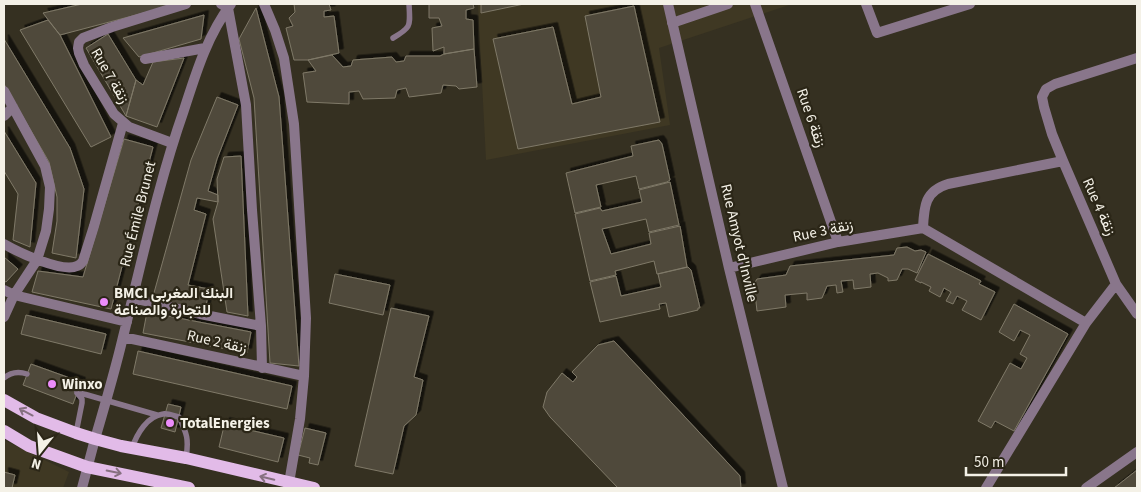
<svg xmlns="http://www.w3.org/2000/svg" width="1141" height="492" viewBox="0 0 1141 492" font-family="'Source Sans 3',Vazirmatn,sans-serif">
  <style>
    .built { fill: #3f3823 }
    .building { fill: #504a3b; stroke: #7f7968; filter: url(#shadow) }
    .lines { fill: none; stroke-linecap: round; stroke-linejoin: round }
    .service { stroke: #89768b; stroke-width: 5.5 }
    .minor { stroke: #89768b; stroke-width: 10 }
    .tertiary { stroke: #89768b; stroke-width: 10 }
    .primary { stroke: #e2bbe8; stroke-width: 12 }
    .oneway { stroke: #867080 }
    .poi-dot { fill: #ec8cfb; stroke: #2b2617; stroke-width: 2 }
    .labels { text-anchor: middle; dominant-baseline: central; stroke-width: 4.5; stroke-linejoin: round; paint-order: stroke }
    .street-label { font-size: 15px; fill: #f4f1e7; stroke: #2b2617 }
    .poi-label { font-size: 15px; font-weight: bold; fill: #f4f1e7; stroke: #2b2617; text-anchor: start }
  </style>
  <defs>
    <filter id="shadow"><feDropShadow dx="4.5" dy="-4.5" stdDeviation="0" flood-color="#0009"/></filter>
  </defs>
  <rect width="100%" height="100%" fill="#353021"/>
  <path class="built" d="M478 4H792L659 48 670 125 486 160Z
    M4 440 69 472 63 488H4Z"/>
  <path class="building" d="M82 4H178L60 35 43 13Z
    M294 4H329L331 10 324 11V17L334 16 339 53 308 60H294L286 28 293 26 289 18 295 12Z
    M429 4H473L474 8 466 10V19L473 20 474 49 444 54V47L433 51 432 28 442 26 439 18H429Z
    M481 4H524L481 13Z
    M634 6 660 122 518 149 493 39 553 27 572 104 601 97 585 16Z
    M256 8 279 97 299 366 270 363 254 98 239 39Z
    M204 15 201 39 139 57 123 38Z
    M48 20 60 35 111 137 91 147 20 30Z
    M108 34 136 80 126 116 86 48Z
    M4 39 70 148 84 189 76 258 52 253 57 221V197L49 162 4 84Z
    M474 49 477 87 459 89 456 86 443 85 441 93 409 97 406 88 397 90 395 98 363 99 359 91 349 92V104L307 102 303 73 316 71 308 60 332 55 343 67 351 66 353 60 392 57 396 62 404 61 406 56H440L444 54Z
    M184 58 157 127 126 116 136 80 143 85 153 62Z
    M217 97 238 105 217 159 208 191 218 195V202L197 198 194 210 206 214 188 285 209 289 205 312 152 300 191 160Z
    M4 131 36 183 30 247 13 240 18 194 4 171Z
    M124 139 153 147 111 309 32 292 38 271 83 277Z
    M659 140 662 144 670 180 667 182 639 189 636 176 596 185 601 207 575 213 566 173 633 156 631 146Z
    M241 156 248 316 227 312 213 219 218 202 217 179 224 157Z
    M670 182 679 225 649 232 646 219 602 229 611 254 651 244 649 233 680 226 687 267 657 274 654 261 615 271 616 275 590 281 575 214 600 208 602 211 642 202 639 190Z
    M907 247 915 251 921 250 926 252 917 273 908 269H902L897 280 888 281V278L878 273 870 274 871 287 854 289 853 280 841 281 843 292 837 293 836 285 827 286 822 298 807 300V293L785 295 786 307 757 311 754 284 757 279 786 275 790 266 894 255 897 248Z
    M928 254 981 281 979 284 995 292 981 320 962 310 967 301 957 296 953 304 946 301 951 292 944 288 940 297 929 291 931 287 921 282V283L915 280Z
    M4 257 18 269 6 282 4 281Z
    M688 267 691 270 700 308H698V310L669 317 666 303 659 304 660 309 600 322 590 282 616 276 621 296 661 287 658 274Z
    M335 274 390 285 383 315 329 303Z
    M1014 304 1068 334 1014 431 995 421 991 428 978 421 1010 363 1021 369 1027 358 1020 354 1030 335 1020 330 1014 341 999 332Z
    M391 308 429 316 414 377 423 380 416 415 404 426 393 474 355 466Z
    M147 312 251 332 247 353 143 333Z
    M26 315 106 334 101 354 21 334Z
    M614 341 740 476 741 488H618L550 417 543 407 547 392 562 373 573 382 577 377 572 372 598 345Z
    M138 351 292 386 287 409 133 374Z
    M31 364 81 382 73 404 23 385Z
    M168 404 181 407 175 432 161 428Z
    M225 422 241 426V428L284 438 278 462 219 447Z
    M305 428 326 433 318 465 309 463 310 458 298 455Z
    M1137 470V488H1114Z
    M4 472 15 475 12 488H4Z"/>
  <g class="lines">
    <path class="service" d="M393 38C412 27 410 26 409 4
      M4 378C11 372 18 371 27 374
      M77 392 157 415
      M76 433 82 403V399L77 393
      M132 448C137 434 147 416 163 414 168 413 174 416 179 417 187 434 189 439 186 458"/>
    <path class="minor" d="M221 4 228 8 246 105 252 210 261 326 262 368
      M264 4 275 30 284 58 294 124 306 318 304 376 300 419 289 483
      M668 4 729 268 783 488
      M755 4 838 242
      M866 4 877 33 970 4
      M672 23 728 4
      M1137 58 1055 84 1046 89 1042 97 1044 107 1052 134 1063 161 1116 284 1137 314
      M145 59 205 48
      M4 91 45 166 50 187 49 209 46 231 37 260 14 295 4 317
      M4 116 13 107
      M172 143 129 127 114 114 84 65 79 53 78 48 79 42 83 38 112 27 186 4
      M923 228 1086 323
      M923 228C924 206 925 191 948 184L1063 161
      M4 244C18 252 62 273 77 266 80 265 81 264 83 261L94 226 123 123
      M729 268 838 242 923 228
      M4 290 14 295 127 322
      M132 298 200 314 261 326
      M123 337 304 376
      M95 439C105 405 115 371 123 337 142 261 158 184 184 110 196 73 207 36 231 4
      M986 488 1086 323 1116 284"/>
    <path class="tertiary" d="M82 488 95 439
      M1086 488 1137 452"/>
    <path class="primary" d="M4 400 36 418 76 433 95 439 121 446 186 458 314 488
      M4 431 29 446 87 467 189 488"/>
  </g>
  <defs><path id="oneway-shaft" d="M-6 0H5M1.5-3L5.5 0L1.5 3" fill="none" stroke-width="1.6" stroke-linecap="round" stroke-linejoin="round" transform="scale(1.25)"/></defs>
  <g class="oneway">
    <use href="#oneway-shaft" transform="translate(26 412) rotate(-152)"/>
    <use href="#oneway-shaft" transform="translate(114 472) rotate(11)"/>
    <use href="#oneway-shaft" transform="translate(267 478) rotate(-167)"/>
  </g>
  <g class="poi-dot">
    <circle cx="104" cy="302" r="5"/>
    <circle cx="52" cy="384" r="5"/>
    <circle cx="170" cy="423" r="5"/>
  </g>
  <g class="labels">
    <g class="street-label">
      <text transform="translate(110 76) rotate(60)">Rue 7 زنقة</text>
      <text transform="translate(811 118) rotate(71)">Rue 6 زنقة</text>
      <text transform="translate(1099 207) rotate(66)">Rue 4 زنقة</text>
      <text transform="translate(138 214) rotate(-76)">Rue Émile Brunet</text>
      <text transform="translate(823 231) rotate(-12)">Rue 3 زنقة</text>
      <text transform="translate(739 243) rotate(77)">Rue Amyot d'Inville</text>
      <text transform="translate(217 342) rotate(13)">Rue 2 زنقة</text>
    </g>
    <g class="poi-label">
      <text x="114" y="293">BMCI البنك المغربي<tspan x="114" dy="17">للتجارة والصناعة</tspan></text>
      <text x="62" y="384">Winxo</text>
      <text x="180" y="423">TotalEnergies</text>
    </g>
  </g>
  <rect width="1141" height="492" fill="none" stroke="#f4f1e7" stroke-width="10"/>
  <g transform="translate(40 452) rotate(197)" stroke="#2b2617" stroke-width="4" paint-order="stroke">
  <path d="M0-4L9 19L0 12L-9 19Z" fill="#f4f1e7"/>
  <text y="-8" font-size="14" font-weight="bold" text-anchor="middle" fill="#f4f1e7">N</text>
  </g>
  <path d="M966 467v8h100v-8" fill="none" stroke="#f4f1e7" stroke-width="2.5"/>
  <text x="974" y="467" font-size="15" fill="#f4f1e7" stroke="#2b2617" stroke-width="4" paint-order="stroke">50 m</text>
</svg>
